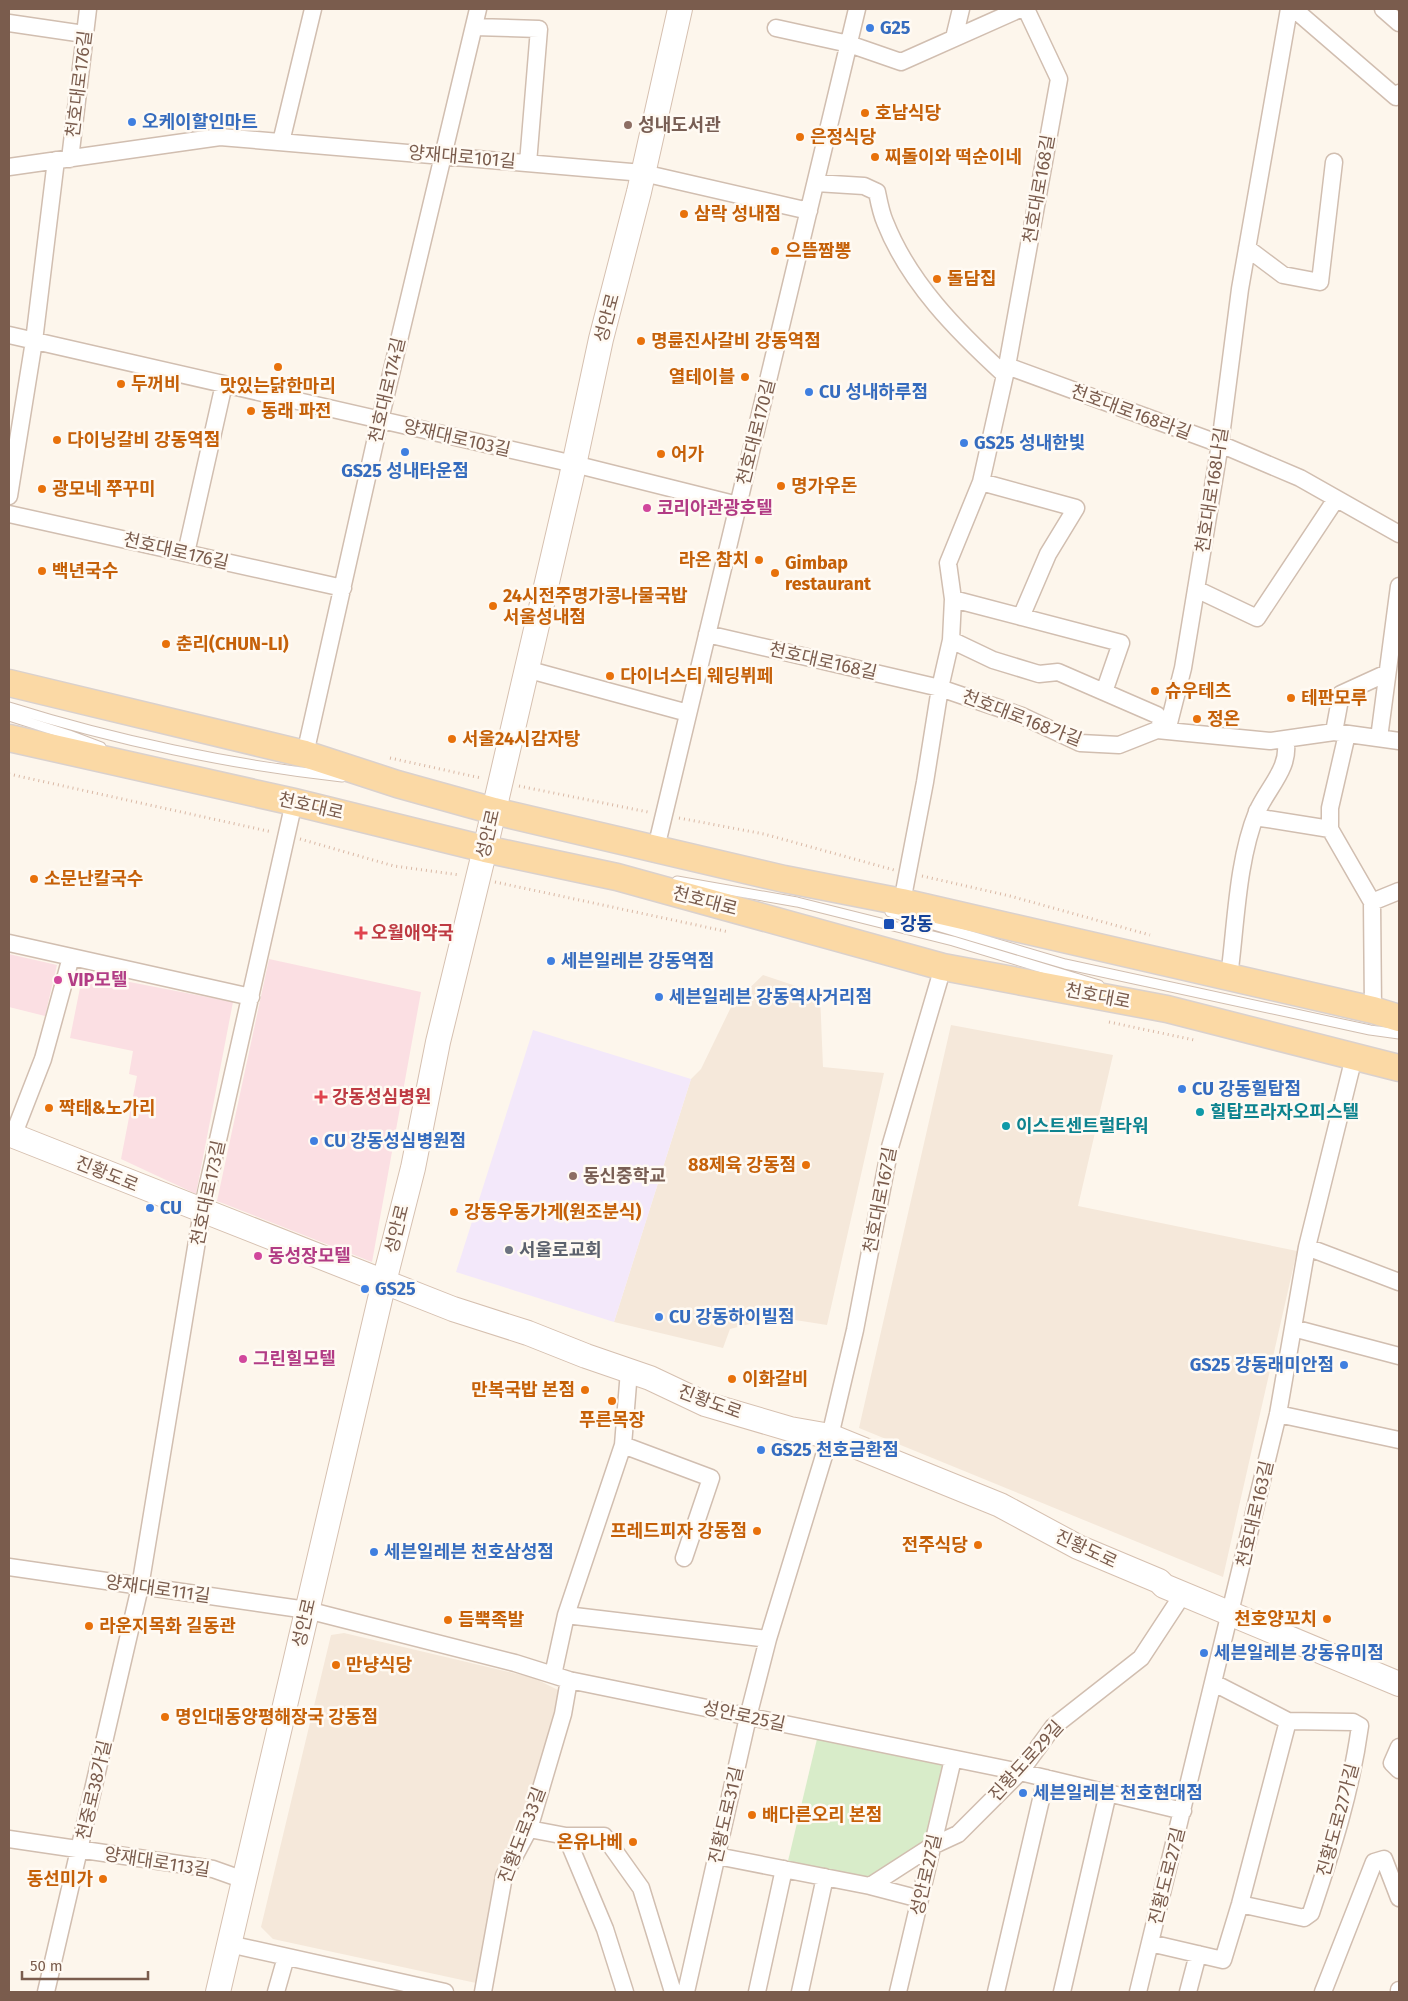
<svg xmlns="http://www.w3.org/2000/svg" width="1408" height="2001" viewBox="0 0 1408 2001" font-family="'Fira Sans','Noto Sans KR',sans-serif">
  <style>
    .residential { fill: #f5e8da }
    .education { fill: #f3e8fa }
    .medical { fill: #fbdfe3 }
    .green { fill: #d8ecc9 }
    .lines { fill: none; stroke-linecap: round; stroke-linejoin: round }
    .lane-casing { stroke: #d1beb0; stroke-width: 11 }
    .street-casing { stroke: #d1beb0; stroke-width: 19 }
    .secondary-casing { stroke: #d6c0b0; stroke-width: 26 }
    .primary-casing { stroke: #dad1cd; stroke-width: 29 }
    .path { stroke: #d9b8a5; stroke-width: 3; stroke-dasharray: 1 4; stroke-linecap: butt }
    .lane { stroke: #fff; stroke-width: 9 }
    .street { stroke: #fff; stroke-width: 16 }
    .secondary { stroke: #fff; stroke-width: 24 }
    .primary { stroke: #fbd9a5; stroke-width: 26 }
    .shop-dot { fill: #3f7fe0; stroke: #fffaf3; stroke-width: 2 }
    .food-dot { fill: #e8710a; stroke: #fffaf3; stroke-width: 2 }
    .education-dot { fill: #8d6e63; stroke: #fffaf3; stroke-width: 2 }
    .hotel-dot { fill: #d1479c; stroke: #fffaf3; stroke-width: 2 }
    .transit-dot { fill: #1a4fb4; stroke: #fffaf3; stroke-width: 2 }
    .health-dot { fill: #e0444e; stroke: #fffaf3; stroke-width: 2 }
    .culture-dot { fill: #0f9aa8; stroke: #fffaf3; stroke-width: 2 }
    .worship-dot { fill: #6b7280; stroke: #fffaf3; stroke-width: 2 }
    .labels { text-anchor: middle; dominant-baseline: central; stroke-width: 5; stroke-linejoin: round; paint-order: stroke }
    .shop-label { font-size: 18px; font-weight: bold; fill: #366cbe; stroke: #fffaf3; text-anchor: start }
    .street-label { font-size: 18px; fill: #7a5c4d; stroke: #fffaf3 }
    .food-label { font-size: 18px; font-weight: bold; fill: #c56008; stroke: #fffaf3; text-anchor: start }
    .education-label { font-size: 18px; font-weight: bold; fill: #785e54; stroke: #fffaf3; text-anchor: start }
    .hotel-label { font-size: 18px; font-weight: bold; fill: #b23c85; stroke: #fffaf3; text-anchor: start }
    .transit-label { font-size: 18px; font-weight: bold; fill: #164399; stroke: #fffaf3; text-anchor: start }
    .health-label { font-size: 18px; font-weight: bold; fill: #be3a42; stroke: #fffaf3; text-anchor: start }
    .culture-label { font-size: 18px; font-weight: bold; fill: #0d838f; stroke: #fffaf3; text-anchor: start }
    .worship-label { font-size: 18px; font-weight: bold; fill: #5b616d; stroke: #fffaf3; text-anchor: start }
  </style>
  <rect width="100%" height="100%" fill="#fdf6ec"/>
  <path class="residential" d="M763 975 820 994 823 1067 884 1073 827 1325 776 1317 730 1329 723 1348 614 1322 691 1079 701 1069 732 1005Z
    M951 1025 1113 1055 1078 1206 1297 1251 1223 1577 859 1428Z
    M344 1633 534 1678 560 1691 523 1827 496 1873 476 1983 273 1939 261 1927 331 1635Z"/>
  <path class="education" d="M533 1030 691 1079 614 1322 456 1272Z"/>
  <path class="medical" d="M9 954 57 965 45 1016 9 1007Z
    M269 959 421 992 372 1262 217 1201Z
    M83 973 233 1002 196 1194 121 1159 137 1076 129 1074 133 1051 70 1038Z"/>
  <path class="green" d="M817 1739 946 1764 928 1844 868 1878 788 1861Z"/>
  <g class="lines">
    <defs>
      <path id="lane" d="M9 707C114 740 232 765 342 777
        M9 716 69 735 101 747
        M677 881 797 902 953 941 1099 985
        M890 912 1065 964 1370 1030 1399 1034"/>
      <path id="street" d="M1294 9 1396 97 1399 93
        M1383 9 1399 23
        M9 23 84 34
        M474 27 539 29 528 163
        M776 28 849 44 901 62 1020 9
        M954 38 961 9
        M281 142 313 9
        M70 159 88 9
        M9 167 220 137 643 173 809 211
        M816 183 864 186 877 192C879 202 881 213 885 222 909 283 957 331 1005 375
        M1247 248 1283 275 1320 282 1334 162
        M9 335 574 464 738 505
        M1007 366 1220 444 1300 478 1399 534
        M981 482 1076 508 1048 554 1021 617
        M9 496 34 341 56 160
        M9 514 343 588
        M186 553 224 384
        M1196 589 1257 618 1336 499
        M953 599 1121 643 1104 692
        M707 634 940 688 1022 716 1080 743 1119 745 1157 730 1270 741 1334 732 1399 741
        M951 640 993 660 1039 674 1058 672 1157 715 1167 731
        M526 669 688 713
        M1167 731 1183 668 1220 444 1240 289 1289 9
        M1334 732 1341 694 1387 673
        M1347 734 1330 808V829L1372 902 1373 1010
        M1379 738 1399 586
        M305 754 380 420 478 9
        M1257 811 1261 818 1330 829
        M656 848 857 9
        M902 902 925 782 940 688 951 640 953 599 948 563 981 482 1007 366 1059 79 1026 9
        M1372 902 1399 891
        M9 943 251 997
        M1229 977C1236 925 1237 861 1257 812 1267 788 1292 767 1285 739
        M13 1136 43 1059 71 957
        M1307 1247 1399 1282
        M1293 1328 1399 1356
        M1278 1414 1399 1440
        M623 1445 711 1478 684 1558
        M9 1567 307 1610 515 1663 569 1680 1020 1772 1183 1811
        M566 1615 768 1639
        M553 1675 566 1615 623 1445 629 1371
        M1214 1683 1288 1721 1353 1722 1360 1726C1351 1792 1332 1850 1311 1913L1304 1918 1240 1904
        M1399 1747 1392 1763 1399 1770
        M529 1829 566 1836 605 1929 625 1992
        M566 1836H604L641 1888 673 1992
        M9 1839 213 1869 244 1880
        M717 1856 870 1886 920 1899
        M870 1886 932 1846 958 1834 1020 1772 1053 1727 1141 1658 1183 1594
        M1150 1943 1223 1960 1240 1904 1288 1721
        M229 1944 445 1992
        M46 1992 140 1587 202 1211 294 802
        M276 1992 286 1957
        M483 1992 504 1876 529 1829 563 1714 569 1680
        M686 1992 748 1717 768 1639 830 1436 855 1330 890 1147 943 967
        M757 1992 784 1869
        M800 1992 825 1877
        M898 1992 953 1759
        M996 1992 1046 1778
        M1062 1992 1108 1793
        M1138 1992 1278 1414 1307 1247 1354 1057
        M1188 1992 1198 1954
        M1323 1992 1374 1862 1384 1859 1399 1898
        M1399 1992V1990"/>
      <path id="secondary" d="M9 1134 453 1309 528 1333 586 1356 650 1378 705 1404 790 1429 830 1436 1000 1505 1078 1547 1159 1581 1164 1586 1399 1684
        M218 1992 384 1282 413 1168 438 1042 485 849 571 479 601 339 639 192 680 9"/>
      <path id="primary" d="M9 683 305 754 397 784 494 811 784 879 902 902 1373 1010 1399 1018
        M9 738 294 802 485 849 617 877 943 967 1167 1009 1399 1068"/>
    </defs>
    <use href="#lane" class="lane-casing"/>
    <use href="#street" class="street-casing"/>
    <use href="#secondary" class="secondary-casing"/>
    <use href="#primary" class="primary-casing"/>
    <path class="path" d="M390 758 481 778
      M9 774 272 832
      M519 786 648 812
      M679 818 764 834 894 870
      M300 839 394 866 460 875
      M922 876 1010 896 1150 935
      M495 882 729 932
      M1109 1022 1194 1040"/>
    <use href="#lane" class="lane"/>
    <use href="#street" class="street"/>
    <use href="#secondary" class="secondary"/>
    <use href="#primary" class="primary"/>
  </g>
  <g class="shop-dot">
    <circle cx="870" cy="28" r="5"/>
    <circle cx="132" cy="122" r="5"/>
    <circle cx="809" cy="392" r="5"/>
    <circle cx="964" cy="443" r="5"/>
    <circle cx="405" cy="452" r="5"/>
    <circle cx="551" cy="961" r="5"/>
    <circle cx="659" cy="997" r="5"/>
    <circle cx="1182" cy="1089" r="5"/>
    <circle cx="314" cy="1141" r="5"/>
    <circle cx="150" cy="1208" r="5"/>
    <circle cx="365" cy="1289" r="5"/>
    <circle cx="659" cy="1317" r="5"/>
    <circle cx="1344" cy="1365" r="5"/>
    <circle cx="761" cy="1450" r="5"/>
    <circle cx="374" cy="1552" r="5"/>
    <circle cx="1204" cy="1653" r="5"/>
    <circle cx="1023" cy="1793" r="5"/>
  </g>
  <g class="food-dot">
    <circle cx="865" cy="113" r="5"/>
    <circle cx="800" cy="137" r="5"/>
    <circle cx="875" cy="157" r="5"/>
    <circle cx="684" cy="214" r="5"/>
    <circle cx="775" cy="251" r="5"/>
    <circle cx="937" cy="279" r="5"/>
    <circle cx="641" cy="341" r="5"/>
    <circle cx="278" cy="367" r="5"/>
    <circle cx="745" cy="377" r="5"/>
    <circle cx="121" cy="384" r="5"/>
    <circle cx="251" cy="411" r="5"/>
    <circle cx="57" cy="440" r="5"/>
    <circle cx="661" cy="454" r="5"/>
    <circle cx="781" cy="486" r="5"/>
    <circle cx="42" cy="489" r="5"/>
    <circle cx="759" cy="560" r="5"/>
    <circle cx="42" cy="571" r="5"/>
    <circle cx="775" cy="573" r="5"/>
    <circle cx="493" cy="606" r="5"/>
    <circle cx="166" cy="644" r="5"/>
    <circle cx="610" cy="676" r="5"/>
    <circle cx="1155" cy="691" r="5"/>
    <circle cx="1291" cy="698" r="5"/>
    <circle cx="1197" cy="719" r="5"/>
    <circle cx="452" cy="739" r="5"/>
    <circle cx="34" cy="879" r="5"/>
    <circle cx="49" cy="1108" r="5"/>
    <circle cx="806" cy="1165" r="5"/>
    <circle cx="454" cy="1212" r="5"/>
    <circle cx="732" cy="1379" r="5"/>
    <circle cx="585" cy="1390" r="5"/>
    <circle cx="612" cy="1401" r="5"/>
    <circle cx="757" cy="1531" r="5"/>
    <circle cx="978" cy="1545" r="5"/>
    <circle cx="1327" cy="1619" r="5"/>
    <circle cx="448" cy="1620" r="5"/>
    <circle cx="89" cy="1626" r="5"/>
    <circle cx="336" cy="1665" r="5"/>
    <circle cx="165" cy="1717" r="5"/>
    <circle cx="752" cy="1815" r="5"/>
    <circle cx="633" cy="1842" r="5"/>
    <circle cx="103" cy="1879" r="5"/>
  </g>
  <g class="education-dot">
    <circle cx="628" cy="125" r="5"/>
    <circle cx="573" cy="1176" r="5"/>
  </g>
  <g class="hotel-dot">
    <circle cx="647" cy="508" r="5"/>
    <circle cx="58" cy="980" r="5"/>
    <circle cx="258" cy="1256" r="5"/>
    <circle cx="243" cy="1359" r="5"/>
  </g>
  <rect class="transit-dot" x="883" y="918" width="12" height="12" rx="2.5"/>
  <g class="health-dot">
    <path d="M358.5 925.5h5v5h5v5h-5v5h-5v-5h-5v-5h5z"/>
    <path d="M318.5 1089.5h5v5h5v5h-5v5h-5v-5h-5v-5h5z"/>
  </g>
  <g class="culture-dot">
    <circle cx="1200" cy="1112" r="5"/>
    <circle cx="1006" cy="1126" r="5"/>
  </g>
  <circle class="worship-dot" cx="509" cy="1250" r="5"/>
  <g class="labels">
    <g class="shop-label">
      <text x="880" y="28">G25</text>
      <text x="142" y="122">오케이할인마트</text>
      <text x="819" y="392">CU 성내하루점</text>
      <text x="974" y="443">GS25 성내한빛</text>
      <text x="405" y="471" text-anchor="middle">GS25 성내타운점</text>
      <text x="561" y="961">세븐일레븐 강동역점</text>
      <text x="669" y="997">세븐일레븐 강동역사거리점</text>
      <text x="1192" y="1089">CU 강동힐탑점</text>
      <text x="324" y="1141">CU 강동성심병원점</text>
      <text x="160" y="1208">CU</text>
      <text x="375" y="1289">GS25</text>
      <text x="669" y="1317">CU 강동하이빌점</text>
      <text x="1334" y="1365" text-anchor="end">GS25 강동래미안점</text>
      <text x="771" y="1450">GS25 천호금환점</text>
      <text x="384" y="1552">세븐일레븐 천호삼성점</text>
      <text x="1214" y="1653">세븐일레븐 강동유미점</text>
      <text x="1033" y="1793">세븐일레븐 천호현대점</text>
    </g>
    <g class="street-label">
      <text transform="translate(79 84) rotate(-83)">천호대로176길</text>
      <text transform="translate(462 157) rotate(5)">양재대로101길</text>
      <text transform="translate(1039 189) rotate(-80)">천호대로168길</text>
      <text transform="translate(607 318) rotate(-75)">성안로</text>
      <text transform="translate(387 390) rotate(-77)">천호대로174길</text>
      <text transform="translate(1131 412) rotate(20)">천호대로168라길</text>
      <text transform="translate(756 432) rotate(-76)">천호대로170길</text>
      <text transform="translate(457 438) rotate(13)">양재대로103길</text>
      <text transform="translate(1212 490) rotate(-81)">천호대로168나길</text>
      <text transform="translate(176 551) rotate(13)">천호대로176길</text>
      <text transform="translate(823 661) rotate(13)">천호대로168길</text>
      <text transform="translate(1022 718) rotate(21)">천호대로168가길</text>
      <text transform="translate(311 806) rotate(13)">천호대로</text>
      <text transform="translate(488 834) rotate(-77)">성안로</text>
      <text transform="translate(705 901) rotate(15)">천호대로</text>
      <text transform="translate(1098 996) rotate(11)">천호대로</text>
      <text transform="translate(107 1174) rotate(22)">진황도로</text>
      <text transform="translate(208 1193) rotate(-78)">천호대로173길</text>
      <text transform="translate(880 1200) rotate(-79)">천호대로167길</text>
      <text transform="translate(397 1229) rotate(-76)">성안로</text>
      <text transform="translate(710 1402) rotate(20)">진황도로</text>
      <text transform="translate(1255 1514) rotate(-77)">천호대로163길</text>
      <text transform="translate(1086 1549) rotate(25)">진황도로</text>
      <text transform="translate(158 1589) rotate(8)">양재대로111길</text>
      <text transform="translate(304 1623) rotate(-77)">성안로</text>
      <text transform="translate(744 1716) rotate(12)">성안로25길</text>
      <text transform="translate(1026 1761) rotate(-48)">진황도로29길</text>
      <text transform="translate(94 1790) rotate(-77)">천중로38가길</text>
      <text transform="translate(726 1815) rotate(-77)">진황도로31길</text>
      <text transform="translate(1338 1820) rotate(-75)">진황도로27가길</text>
      <text transform="translate(522 1835) rotate(-69)">진황도로33길</text>
      <text transform="translate(157 1862) rotate(9)">양재대로113길</text>
      <text transform="translate(926 1875) rotate(-77)">성안로27길</text>
      <text transform="translate(1167 1876) rotate(-76)">진황도로27길</text>
    </g>
    <g class="food-label">
      <text x="875" y="113">호남식당</text>
      <text x="810" y="137">은정식당</text>
      <text x="885" y="157">찌돌이와 떡순이네</text>
      <text x="694" y="214">삼락 성내점</text>
      <text x="785" y="251">으뜸짬뽕</text>
      <text x="947" y="279">돌담집</text>
      <text x="651" y="341">명륜진사갈비 강동역점</text>
      <text x="735" y="377" text-anchor="end">열테이블</text>
      <text x="131" y="384">두꺼비</text>
      <text x="278" y="386" text-anchor="middle">맛있는닭한마리</text>
      <text x="261" y="411">동래 파전</text>
      <text x="67" y="440">다이닝갈비 강동역점</text>
      <text x="671" y="454">어가</text>
      <text x="791" y="486">명가우돈</text>
      <text x="52" y="489">광모네 쭈꾸미</text>
      <text x="749" y="560" text-anchor="end">라온 참치</text>
      <text x="785" y="563">Gimbap<tspan x="785" dy="21">restaurant</tspan></text>
      <text x="52" y="571">백년국수</text>
      <text x="503" y="596">24시전주명가콩나물국밥<tspan x="503" dy="21">서울성내점</tspan></text>
      <text x="176" y="644">춘리(CHUN-LI)</text>
      <text x="620" y="676">다이너스티 웨딩뷔페</text>
      <text x="1165" y="691">슈우테츠</text>
      <text x="1301" y="698">테판모루</text>
      <text x="1207" y="719">정온</text>
      <text x="462" y="739">서울24시감자탕</text>
      <text x="44" y="879">소문난칼국수</text>
      <text x="59" y="1108">짝태&amp;노가리</text>
      <text x="796" y="1165" text-anchor="end">88제육 강동점</text>
      <text x="464" y="1212">강동우동가게(원조분식)</text>
      <text x="742" y="1379">이화갈비</text>
      <text x="575" y="1390" text-anchor="end">만복국밥 본점</text>
      <text x="612" y="1420" text-anchor="middle">푸른목장</text>
      <text x="747" y="1531" text-anchor="end">프레드피자 강동점</text>
      <text x="968" y="1545" text-anchor="end">전주식당</text>
      <text x="1317" y="1619" text-anchor="end">천호양꼬치</text>
      <text x="458" y="1620">듬뿍족발</text>
      <text x="99" y="1626">라운지목화 길동관</text>
      <text x="346" y="1665">만냥식당</text>
      <text x="175" y="1717">명인대동양평해장국 강동점</text>
      <text x="762" y="1815">배다른오리 본점</text>
      <text x="623" y="1842" text-anchor="end">온유나베</text>
      <text x="93" y="1879" text-anchor="end">동선미가</text>
    </g>
    <g class="education-label">
      <text x="638" y="125">성내도서관</text>
      <text x="583" y="1176">동신중학교</text>
    </g>
    <g class="hotel-label">
      <text x="657" y="508">코리아관광호텔</text>
      <text x="68" y="980">VIP모텔</text>
      <text x="268" y="1256">동성장모텔</text>
      <text x="253" y="1359">그린힐모텔</text>
    </g>
    <g class="transit-label">
      <text x="900" y="924">강동</text>
    </g>
    <g class="health-label">
      <text x="371" y="933">오월애약국</text>
      <text x="332" y="1097">강동성심병원</text>
    </g>
    <g class="culture-label">
      <text x="1210" y="1112">힐탑프라자오피스텔</text>
      <text x="1016" y="1126">이스트센트럴타워</text>
    </g>
    <g class="worship-label">
      <text x="519" y="1250">서울로교회</text>
    </g>
  </g>
  <rect width="1408" height="2001" fill="none" stroke="#7a5c4d" stroke-width="20"/>
  <path d="M22 1971v8h126v-8" fill="none" stroke="#7a5c4d" stroke-width="2.5"/>
  <text x="30" y="1971" font-size="15" fill="#7a5c4d" stroke="#fffaf3" stroke-width="4" paint-order="stroke">50 m</text>
</svg>
